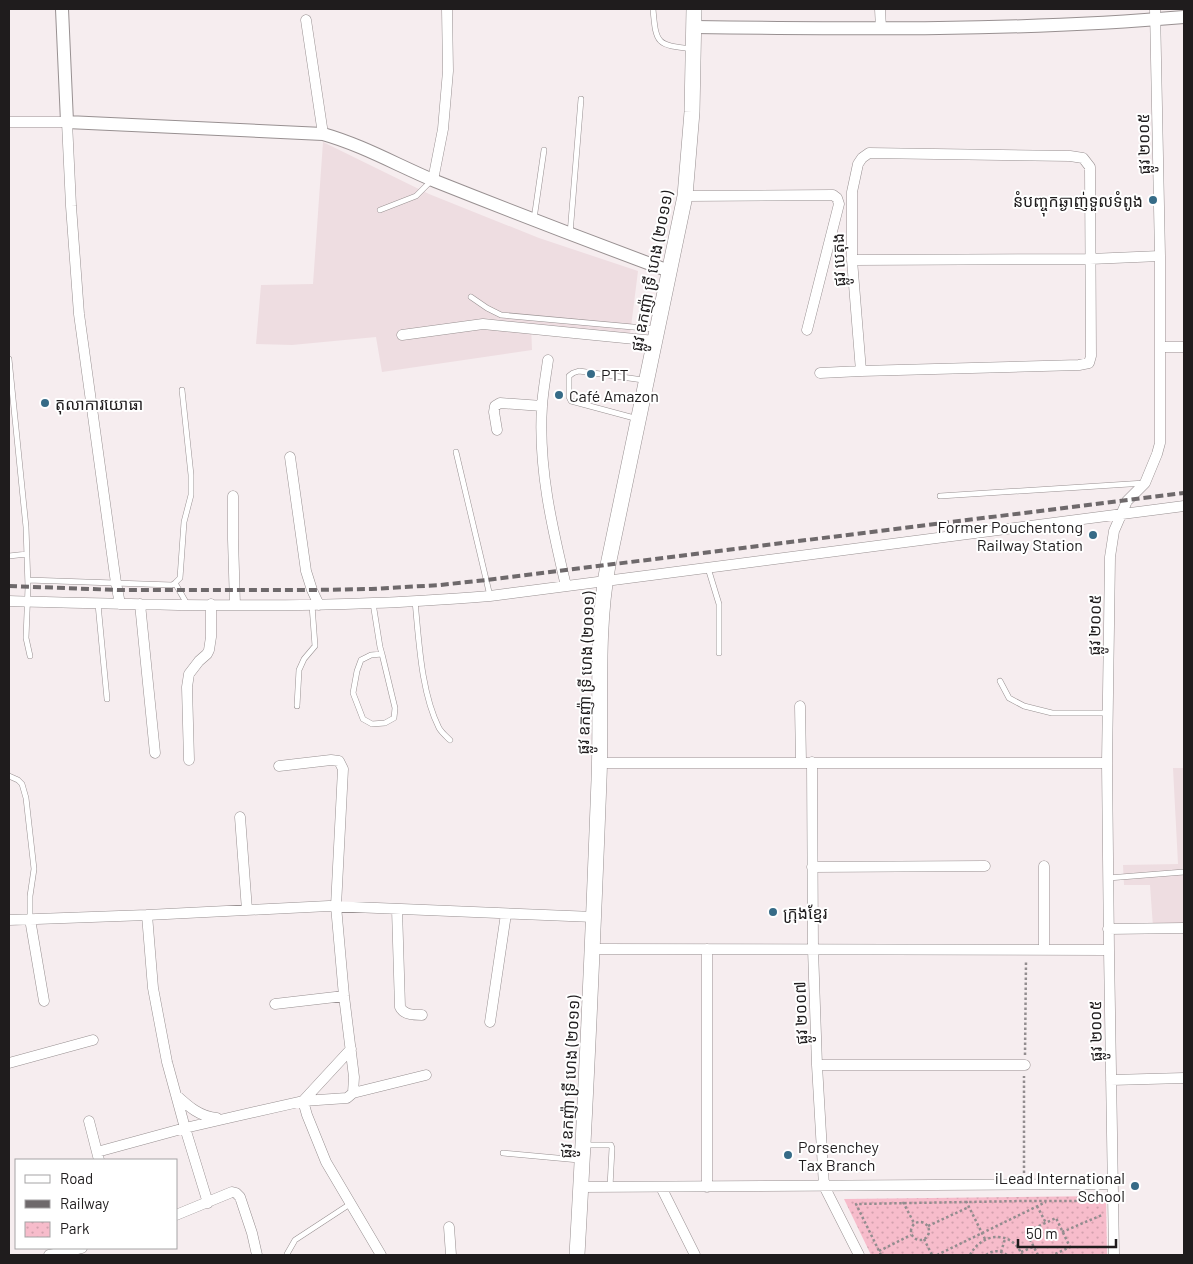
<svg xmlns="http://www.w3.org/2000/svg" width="1193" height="1264" viewBox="0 0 1193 1264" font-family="Barlow,'Noto Sans Khmer',sans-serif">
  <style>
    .built { fill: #eedde1 }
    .park { fill: url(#park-dots) }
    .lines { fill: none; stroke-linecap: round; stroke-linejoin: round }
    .service-casing { stroke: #989091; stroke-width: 6 }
    .minor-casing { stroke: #989091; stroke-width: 11 }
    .tertiary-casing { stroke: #989091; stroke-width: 14 }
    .secondary-casing { stroke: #989091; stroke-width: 16 }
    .path { stroke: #938d8f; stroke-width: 2.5; stroke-dasharray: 2.5 2.5; stroke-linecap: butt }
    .service { stroke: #fff; stroke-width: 5 }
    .minor { stroke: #fff; stroke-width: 10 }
    .tertiary { stroke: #fff; stroke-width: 12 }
    .secondary { stroke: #fff; stroke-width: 15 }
    .rail { stroke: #6e696b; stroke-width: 4; stroke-dasharray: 8 4; stroke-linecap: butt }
    .poi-dot { fill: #366b87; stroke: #fff; stroke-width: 2 }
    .labels { text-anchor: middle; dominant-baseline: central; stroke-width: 4; stroke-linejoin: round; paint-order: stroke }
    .street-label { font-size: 16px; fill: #1f1c1d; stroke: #fff }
    .poi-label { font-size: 16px; fill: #1f1c1d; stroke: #fff; text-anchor: start }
  </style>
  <defs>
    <pattern id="park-dots" width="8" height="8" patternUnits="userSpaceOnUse" patternTransform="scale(1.25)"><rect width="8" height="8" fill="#f7bccb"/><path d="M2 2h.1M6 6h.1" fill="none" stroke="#d3a1ae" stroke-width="1.8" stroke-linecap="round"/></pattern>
  </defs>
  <rect width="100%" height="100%" fill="#f6edef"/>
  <path class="built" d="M323 142 429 194 539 238 638 271 630 335 531 325 532 350 382 372 376 337 292 345 256 344 261 285 313 284Z
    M1173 768H1184V926L1153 927 1150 885H1124L1123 865 1178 864Z"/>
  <path class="park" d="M1106 1196 1107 1255H871L844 1199Z"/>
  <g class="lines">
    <defs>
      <path id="service" d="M653 9C656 45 657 45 693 49
        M380 210 416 196 432 180
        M534 219 544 150
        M570 234 581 99
        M471 297 487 308 501 315 655 329
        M9 359 26 527 28 587 26 638 30 656
        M638 419 571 401 569 397V376L573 373 579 371 643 380
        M456 452 490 596
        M940 496 1145 483
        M9 556 27 554
        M708 568 719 604V653
        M28 580 172 585 175 583 180 578 184 522 191 495V475L182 390
        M175 583 187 604
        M415 601C419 641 421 692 439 728 442 733 446 736 450 740
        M373 603 380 647 382 654 395 708 394 718 385 723 372 724 363 719 353 693 357 671 361 660 371 655 382 654
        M98 604 107 699
        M1000 681 1009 698 1024 706 1052 713H1107
        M297 706 299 670 304 659 315 646 312 605
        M9 776 18 780 22 784 26 798 34 869 30 896V919
        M1108 878 1184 872
        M584 1145H611L612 1148 610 1187
        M503 1153 579 1160
        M287 1255V1254L295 1240 350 1204"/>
      <path id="minor" d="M880 9 881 29
        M306 20 323 134
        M9 122H67L71 206 79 314 116 583 120 604
        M433 180 443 129 448 71 447 9
        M685 196 833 195 837 198 839 204 807 330
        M852 260 1090 259 1160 256
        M402 335 483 324 655 341
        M1160 347H1184
        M548 360C546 375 543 390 542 406 538 467 552 527 566 586
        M820 373 861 371 1079 365 1089 363 1091 356 1090 167 1083 158 1070 156 869 153 862 158 858 164 852 192V260L861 371
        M497 430 494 412 495 406 500 403 542 406
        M290 457 306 571 312 590 319 605
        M233 496V539L235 605
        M9 601C130 604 251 608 373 603 412 602 451 599 490 596L1184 506
        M140 604 155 753
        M800 706 801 762
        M189 760 187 687 189 674 199 661 207 654 209 650 211 637V604
        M812 762 813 949 817 1065 824 1186 859 1255
        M600 763H1107
        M240 817 247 910
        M812 867 985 866
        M397 909 400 1007C404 1015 414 1015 422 1015
        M147 915 153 988 167 1062 185 1128 208 1203
        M30 919 44 1001
        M9 920 147 915 329 906 594 917
        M1108 929 1184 928
        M593 949 1109 950
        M707 949V1187
        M1044 949V866
        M275 1004 344 996
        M490 1022 506 914
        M9 1063 93 1040
        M817 1065H1025
        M1111 1080 1184 1078
        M353 1093 426 1075
        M176 1095C188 1106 200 1117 217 1118
        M303 1101 307 1115 326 1162 381 1255
        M303 1101 351 1049
        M89 1121 99 1160
        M97 1152 185 1128 224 1119 303 1101 347 1098 353 1093 354 1077 344 996 336 906 343 769 339 761 331 760 279 766
        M581 1187 1113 1184
        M661 1187 695 1255
        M176 1215 232 1192 236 1193 240 1197 252 1233 257 1255
        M449 1227 451 1255
        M49 1255 70 1251 82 1248
        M1114 1255 1109 950 1107 763 1110 557 1114 531 1127 501 1145 483 1157 454 1160 443V256L1155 9"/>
      <path id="tertiary" d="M62 9 67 122 323 134C362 145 397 165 435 181 513 212 591 242 669 271
        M694 27C857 29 1021 31 1184 17"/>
      <path id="secondary" d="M577 1255C586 1097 593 938 599 780 602 709 595 634 608 565L685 196 692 112 694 9"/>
    </defs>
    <use href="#service" class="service-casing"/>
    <use href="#minor" class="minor-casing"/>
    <use href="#tertiary" class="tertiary-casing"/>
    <use href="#secondary" class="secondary-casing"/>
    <path class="path" d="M1025 1055 1026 961
      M1024 1173V1076
      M966 1201 985 1239
      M903 1202 914 1223
      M1037 1206 1046 1223
      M911 1231a9 9 0 1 1 18 0a9 9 0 1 1-18 0Z
      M928 1226 969 1207
      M1062 1232 1102 1215
      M924 1239 932 1255
      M879 1251 911 1235
      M1001 1252 1005 1239
      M1021 1252 1033 1247
      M881 1255 856 1204 1023 1201H1101
      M937 1255 1046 1202
      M970 1255C982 1232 1012 1230 1022 1255
      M986 1255C993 1250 1000 1250 1007 1255
      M1038 1255 1026 1232 1056 1218 1070 1247 1053 1255"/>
    <use href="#service" class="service"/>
    <use href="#minor" class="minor"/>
    <use href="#tertiary" class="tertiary"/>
    <use href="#secondary" class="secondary"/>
    <path class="rail" d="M9 586 118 590H312L371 589 440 585 486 580 1184 493"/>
  </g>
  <g class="poi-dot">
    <circle cx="1153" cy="200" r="5"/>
    <circle cx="591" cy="374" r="5"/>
    <circle cx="559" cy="395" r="5"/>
    <circle cx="45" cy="403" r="5"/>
    <circle cx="1093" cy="535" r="5"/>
    <circle cx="773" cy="912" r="5"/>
    <circle cx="788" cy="1155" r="5"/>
    <circle cx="1135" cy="1186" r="5"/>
  </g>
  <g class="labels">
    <g class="street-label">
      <text transform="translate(1143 144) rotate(-91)">ផ្លូវ ២០០៥</text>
      <text transform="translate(838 260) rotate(-92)">ផ្លូវ បេតុង</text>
      <text transform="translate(651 271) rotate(-79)">ផ្លូវ ឧកញ៉ា ទ្រី ហេង (២០១១)</text>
      <text transform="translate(1094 625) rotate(-89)">ផ្លូវ ២០០៥</text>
      <text transform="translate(585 673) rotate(-88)">ផ្លូវ ឧកញ៉ា ទ្រី ហេង (២០១១)</text>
      <text transform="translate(800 1013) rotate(-92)">ផ្លូវ ២០០៧</text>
      <text transform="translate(1095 1031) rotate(-91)">ផ្លូវ ២០០៥</text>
      <text transform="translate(569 1077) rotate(-87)">ផ្លូវ ឧកញ៉ា ទ្រី ហេង (២០១១)</text>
    </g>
    <g class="poi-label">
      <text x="1143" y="200" text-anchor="end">នំបញ្ចុកឆ្ងាញ់ទួលទំពូង</text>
      <text x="601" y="374">PTT</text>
      <text x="569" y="395">Café Amazon</text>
      <text x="55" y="403">តុលាការយោធា</text>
      <text x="1083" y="526" text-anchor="end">Former Pouchentong<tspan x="1083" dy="18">Railway Station</tspan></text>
      <text x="783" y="912">ក្រុងខ្មែរ</text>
      <text x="798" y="1146">Porsenchey<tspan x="798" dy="18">Tax Branch</tspan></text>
      <text x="1125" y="1177" text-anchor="end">iLead International<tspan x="1125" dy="18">School</tspan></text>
    </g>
  </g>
  <rect width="1193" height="1264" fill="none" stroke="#1f1c1d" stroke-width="20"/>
  <rect x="15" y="1159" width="162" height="90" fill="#ffffff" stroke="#a5a4a5"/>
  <rect x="25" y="1175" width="25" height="8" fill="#ffffff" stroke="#a5a4a5"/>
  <text x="60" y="1184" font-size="15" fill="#1f1c1d">Road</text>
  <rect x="25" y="1200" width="25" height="8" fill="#6e696b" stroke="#a5a4a5"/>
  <text x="60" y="1209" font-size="15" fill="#1f1c1d">Railway</text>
  <rect x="25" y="1222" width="25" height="15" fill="url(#park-dots)" stroke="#a5a4a5"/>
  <text x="60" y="1234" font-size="15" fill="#1f1c1d">Park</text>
  <path d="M1018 1239v8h98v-8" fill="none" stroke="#1f1c1d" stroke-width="2.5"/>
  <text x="1026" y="1239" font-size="15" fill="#1f1c1d" stroke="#ffffff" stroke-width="4" paint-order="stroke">50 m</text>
</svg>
